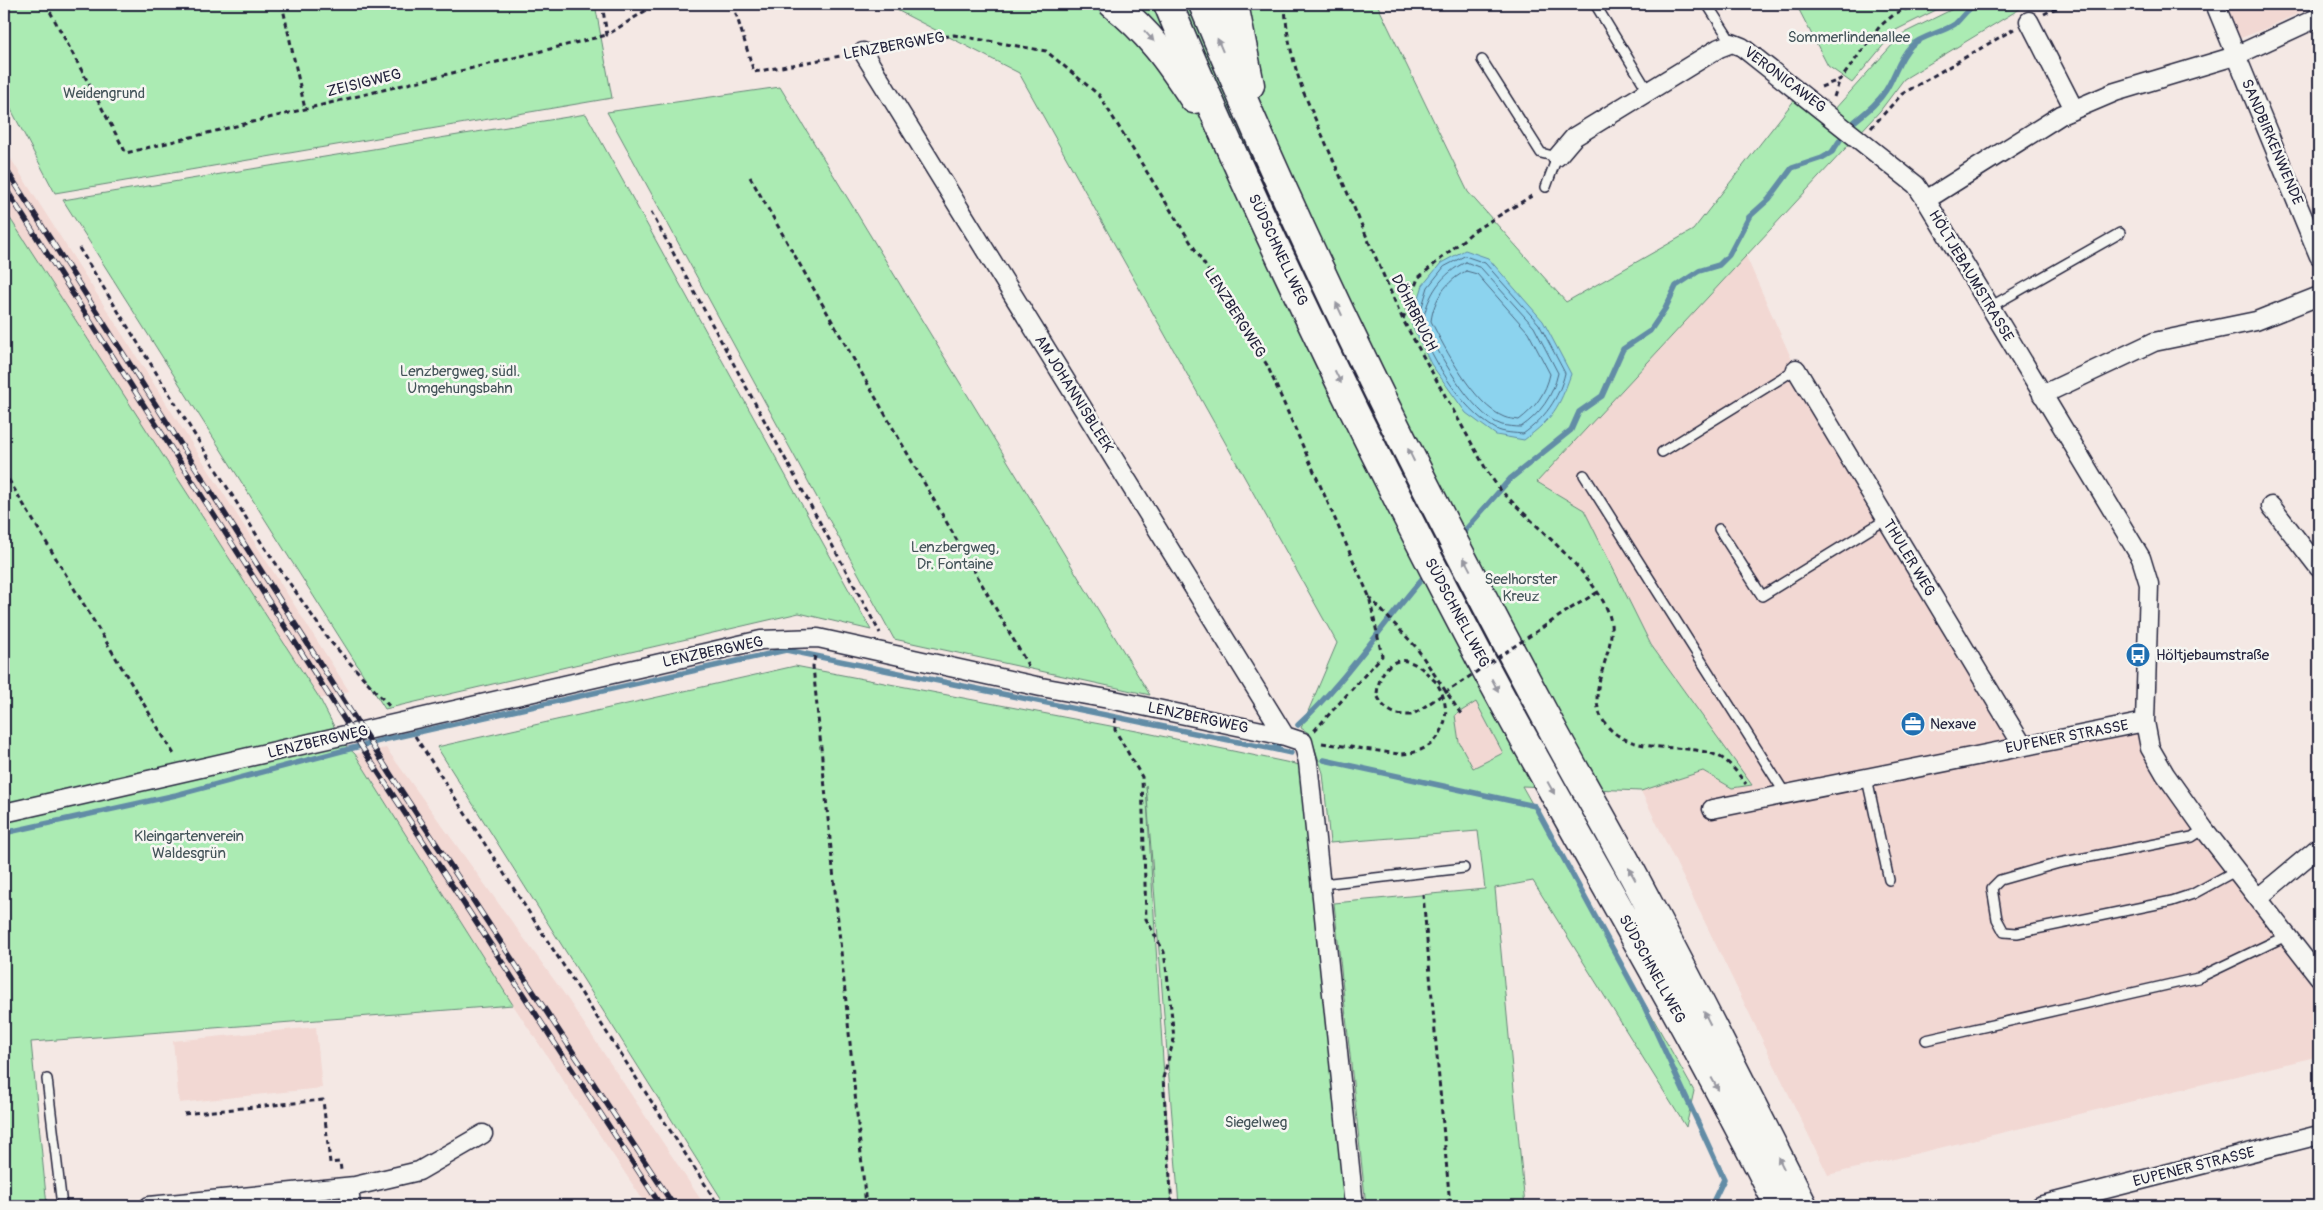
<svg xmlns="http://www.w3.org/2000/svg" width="2323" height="1210" viewBox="0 0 2323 1210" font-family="Pangolin,sans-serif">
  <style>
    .built { fill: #f2d8d3 }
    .green { fill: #abebb3; stroke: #668677; fill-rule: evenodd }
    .water { fill: #8cd3ee; stroke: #628ca6 }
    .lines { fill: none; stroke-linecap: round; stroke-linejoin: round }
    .shore { stroke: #4c6983; stroke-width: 1 }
    .stream { stroke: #628ca6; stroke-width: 5.5 }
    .lane-casing { stroke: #22223b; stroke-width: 12 }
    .street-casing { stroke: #22223b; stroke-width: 21 }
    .highway-casing { stroke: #22223b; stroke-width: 31 }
    .path { stroke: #22223b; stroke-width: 3; stroke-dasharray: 5 4; stroke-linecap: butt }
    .lane { stroke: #f6f6f2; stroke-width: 9 }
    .street { stroke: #f6f6f2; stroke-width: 18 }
    .highway { stroke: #f6f6f2; stroke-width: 28 }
    .rail-casing { stroke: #22223b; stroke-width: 5.5 }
    .rail { stroke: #f6f6f2; stroke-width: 4; stroke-dasharray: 11; stroke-linecap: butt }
    .path-bridge { stroke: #22223b; stroke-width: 3; stroke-dasharray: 5 4; stroke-linecap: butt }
    .oneway { fill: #9797a0 }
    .labels { text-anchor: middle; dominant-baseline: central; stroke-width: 5; stroke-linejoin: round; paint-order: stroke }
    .park-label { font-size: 15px; fill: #445459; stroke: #f6f6f2 }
    .street-label { font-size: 15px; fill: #22223b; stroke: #f6f6f2 }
    .poi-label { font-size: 15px; fill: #22223b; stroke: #f6f6f2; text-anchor: start }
  </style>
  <rect width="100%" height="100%" fill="#f4e8e4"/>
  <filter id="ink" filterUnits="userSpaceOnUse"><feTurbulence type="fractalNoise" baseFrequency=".02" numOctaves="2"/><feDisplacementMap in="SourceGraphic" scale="10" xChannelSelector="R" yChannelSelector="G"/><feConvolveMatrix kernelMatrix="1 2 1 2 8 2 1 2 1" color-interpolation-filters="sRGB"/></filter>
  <g filter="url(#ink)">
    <path class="built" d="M2224 4H2318L2267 28 2238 39Z
      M4 148 349 691 320 699 66 307 4 209Z
      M1746 256 1796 369 2023 746 2145 722 2150 748 2319 977V1056L1828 1175 1641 791 1703 771 1732 788 1752 785 1651 645 1584 510 1537 482Z
      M1476 702 1503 753 1473 768 1459 742 1455 715Z
      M386 748 565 995 705 1206H647L513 1005 355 754Z
      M316 1027 322 1088 179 1103 173 1041Z"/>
    <path class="green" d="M4 4H595L612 98 55 193 4 96Z
      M885 4H1377L1468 192 1566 302 1693 230 1796 98 1825 120 1902 34 1963 4H2028L1904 79 1880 111 1537 482 1584 510 1651 645 1752 785 1732 788 1703 771 1641 791 1522 786 1694 1091 1686 1127 1533 881 1495 888 1525 1206H1366L1334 903 1485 889 1478 831 1330 843 1323 773 1310 734 1301 728 1337 643 1019 73ZM1476 702 1503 753 1473 768 1459 742 1455 715Z
      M1796 4H1948L1896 30 1852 83 1828 66Z
      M780 87 1150 695 894 639 607 112Z
      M586 114 871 630 799 613 385 709 63 200Z
      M4 209 320 699 342 742 355 754 513 1005 31 1042 47 1206H4Z
      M795 666 1142 732 1300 765 1349 1206H1179L1146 785 1172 1206H726L437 747Z"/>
    <path class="water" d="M1465 250 1488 258 1543 321 1571 374C1559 408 1553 418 1524 440L1496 435 1466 413 1431 364 1411 323 1423 285 1441 263Z"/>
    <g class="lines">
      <path class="shore" d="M1465 256 1485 263 1539 324 1565 373C1559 399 1544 419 1523 434 1515 433 1503 433 1496 429 1458 407 1435 361 1417 323L1428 287 1444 267Z
        M1466 262 1481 268 1534 327 1558 373C1553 396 1540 414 1521 427 1515 427 1508 426 1502 425 1471 415 1437 350 1423 322 1427 295 1442 273 1466 262Z
        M1466 271 1477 274 1528 332 1550 374C1546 393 1535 408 1519 420 1514 419 1508 419 1504 417 1474 405 1445 349 1431 321 1434 299 1446 281 1466 271Z"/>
      <path class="stream" d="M1854 122C1866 112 1878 103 1886 90 1895 76 1899 58 1911 46 1920 36 1942 33 1955 24 1963 17 1967 8 1977 4
        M1460 536 1510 479 1571 430 1579 412 1602 396 1623 349 1650 331 1665 309 1676 286 1699 271 1719 265 1729 255 1749 217 1769 199 1792 168 1822 158 1832 152 1840 140
        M1298 725C1347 680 1383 623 1427 573
        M1273 749 1291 753
        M1324 760 1535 806 1645 1008 1724 1179 1711 1206
        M4 833 176 795 383 740 786 650 1273 749 1278 745"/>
      <defs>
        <path id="lane" d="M1595 4 1648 91
          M1707 4 1732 43
          M1482 60 1541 153 1557 157 1546 187
          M1990 307 2120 233
          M1662 452 1796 369
          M1584 475 1786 795
          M1719 529 1762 596 1885 520
          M1867 779 1889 880
          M2204 829 2192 837 2059 863 2000 880 1992 888 1997 919 2004 932 2017 933 2172 901 2193 894 2237 870
          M1322 884 1464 868
          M1926 1040 2198 978 2288 935
          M47 1079 62 1206"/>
        <path id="street" d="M2215 4 2319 256
          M2319 17 2235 56 2115 92 2061 115 1926 200 2141 558 2149 584 2145 722 2150 748 2165 774 2204 829 2319 977
          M2029 21 2074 109
          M863 52 1285 736
          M1557 157 1574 137 1719 48 1732 43 1742 47 1916 185 1926 200
          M1796 369 2023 746
          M2042 395 2154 342 2256 321 2319 296
          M2271 506 2319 568
          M1712 809 2145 722
          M4 813 761 640 818 638 1041 687 1114 700 1285 736 1303 742 1308 762 1354 1206
          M2258 898 2319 847
          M349 1187 351 1206
          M149 1206 355 1186 419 1171 483 1134
          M2039 1206 2319 1135"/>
        <path id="highway" d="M1113 4C1149 32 1169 61 1194 99
          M1168 4C1225 142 1289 277 1354 411 1410 524 1467 637 1529 748 1613 900 1702 1051 1779 1206
          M1203 4C1305 253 1427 496 1555 734 1586 791 1619 847 1649 905 1702 1005 1752 1105 1803 1206
          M1234 4 1250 85"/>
      </defs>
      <use href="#lane" class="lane-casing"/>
      <use href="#street" class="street-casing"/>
      <use href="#highway" class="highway-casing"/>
      <path class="path" d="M46 4 126 153 607 35
        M282 4 305 109
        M602 4 607 35 656 4
        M733 4 754 72 846 55
        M1285 4C1286 35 1293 62 1303 91L1403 320 1487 471 1498 487C1527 520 1600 577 1610 618 1619 655 1576 697 1611 730 1639 756 1687 741 1720 757 1731 763 1738 774 1746 784
        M49 8 66 4
        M2044 14 2064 4
        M882 48 954 35 1046 51 1099 95 1267 365 1369 596 1382 656 1314 731
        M1821 87 1841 79 1880 26 1896 13 1919 4
        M1834 97 1840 79
        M1871 128 1902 94 2014 29
        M750 177 1029 667
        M651 212 880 633
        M79 248 261 542 329 640 390 707
        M1403 319 1418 278 1475 230 1535 194
        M4 472 175 756
        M1369 597 1416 647 1463 717
        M1570 609 1598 592
        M815 656 813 666 866 1206
        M1115 718V730L1142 777 1146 919 1164 952 1169 989 1174 1039 1163 1078 1172 1206
        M415 736 719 1206
        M1322 743 1399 754C1441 754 1458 716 1436 682
        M1423 894 1450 1206
        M184 1114 323 1100 330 1163 340 1162 341 1170"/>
      <use href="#lane" class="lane"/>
      <use href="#street" class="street"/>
      <use href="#highway" class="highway"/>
      <defs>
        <path id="rail" d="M4 166 391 775 674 1206
          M4 186 365 752 661 1206"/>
      </defs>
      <use href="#rail" class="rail-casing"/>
      <use href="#rail" class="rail"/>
      <path class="path-bridge" d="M1436 682C1430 677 1425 670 1418 666 1394 650 1378 672 1377 695 1384 711 1395 716 1412 715L1570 609"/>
    </g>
    <defs><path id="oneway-solid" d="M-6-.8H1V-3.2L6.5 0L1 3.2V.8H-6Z" transform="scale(1.25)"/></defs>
    <g class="oneway">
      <use href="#oneway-solid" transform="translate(1149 36) rotate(48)"/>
      <use href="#oneway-solid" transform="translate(1220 45) rotate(-113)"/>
      <use href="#oneway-solid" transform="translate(1339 309) rotate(-115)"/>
      <use href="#oneway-solid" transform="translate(1338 377) rotate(64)"/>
      <use href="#oneway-solid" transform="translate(1411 455) rotate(-116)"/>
      <use href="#oneway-solid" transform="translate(1467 564) rotate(-118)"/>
      <use href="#oneway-solid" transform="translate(1495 685) rotate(62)"/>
      <use href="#oneway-solid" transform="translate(1551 788) rotate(61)"/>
      <use href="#oneway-solid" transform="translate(1632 874) rotate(-119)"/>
      <use href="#oneway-solid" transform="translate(1707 1018) rotate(-117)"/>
      <use href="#oneway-solid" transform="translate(1715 1084) rotate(61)"/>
      <use href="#oneway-solid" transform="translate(1781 1163) rotate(-116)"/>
    </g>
  </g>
  <defs>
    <symbol id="bus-disc" viewBox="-11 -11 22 22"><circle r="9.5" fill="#1f6fb2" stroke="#f6f6f2"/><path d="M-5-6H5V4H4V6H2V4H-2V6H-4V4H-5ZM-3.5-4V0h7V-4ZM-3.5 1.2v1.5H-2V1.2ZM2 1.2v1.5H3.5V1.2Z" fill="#fff"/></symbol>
    <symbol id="office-disc" viewBox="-11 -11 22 22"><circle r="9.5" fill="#1f6fb2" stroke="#f6f6f2"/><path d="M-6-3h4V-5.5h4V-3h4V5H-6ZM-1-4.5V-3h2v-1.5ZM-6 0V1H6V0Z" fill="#fff"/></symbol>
  </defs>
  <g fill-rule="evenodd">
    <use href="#bus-disc" x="2124" y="641" width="28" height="28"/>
    <use href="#office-disc" x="1899" y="710" width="28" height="28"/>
  </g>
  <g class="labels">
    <g class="park-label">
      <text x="1849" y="37">Sommerlindenallee</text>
      <text x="104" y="93">Weidengrund</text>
      <text x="460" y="371">Lenzbergweg, südl.<tspan x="460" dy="17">Umgehungsbahn</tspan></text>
      <text x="955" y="547">Lenzbergweg,<tspan x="955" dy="17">Dr. Fontaine</tspan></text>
      <text x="1521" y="579">Seelhorster<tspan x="1521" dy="17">Kreuz</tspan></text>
      <text x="189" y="836">Kleingartenverein<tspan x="189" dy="17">Waldesgrün</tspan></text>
      <text x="1256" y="1122">Siegelweg</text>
    </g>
    <g class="street-label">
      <text transform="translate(894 46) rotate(-10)">LENZBERGWEG</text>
      <text transform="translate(1785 80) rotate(37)">VERONICAWEG</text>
      <text transform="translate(364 83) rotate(-14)">ZEISIGWEG</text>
      <text transform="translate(2272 142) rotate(67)">SANDBIRKENWENDE</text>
      <text transform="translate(1278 250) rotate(65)">SÜDSCHNELLWEG</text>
      <text transform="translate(1971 276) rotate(59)">HÖLTJEBAUMSTRASSE</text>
      <text transform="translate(1235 313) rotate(58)">LENZBERGWEG</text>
      <text transform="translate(1414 313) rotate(63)">DÖHRBRUCH</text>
      <text transform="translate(1074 394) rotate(58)">AM JOHANNISBLEEK</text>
      <text transform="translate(1909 558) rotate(59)">THULER WEG</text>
      <text transform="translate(1457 613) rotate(62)">SÜDSCHNELLWEG</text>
      <text transform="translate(713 652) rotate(-12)">LENZBERGWEG</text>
      <text transform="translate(1198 718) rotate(12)">LENZBERGWEG</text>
      <text transform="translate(2067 737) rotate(-11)">EUPENER STRASSE</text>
      <text transform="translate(318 742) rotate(-13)">LENZBERGWEG</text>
      <text transform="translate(1652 969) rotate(61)">SÜDSCHNELLWEG</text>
      <text transform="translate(2194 1167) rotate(-14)">EUPENER STRASSE</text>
    </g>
    <g class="poi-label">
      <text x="2156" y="655">Höltjebaumstraße</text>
      <text x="1930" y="724">Nexave</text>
    </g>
  </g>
  <rect width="2323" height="1210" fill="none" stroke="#f6f6f2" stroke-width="20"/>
  <rect x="10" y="10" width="2303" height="1190" fill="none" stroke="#22223b" stroke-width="2" filter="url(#ink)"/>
</svg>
